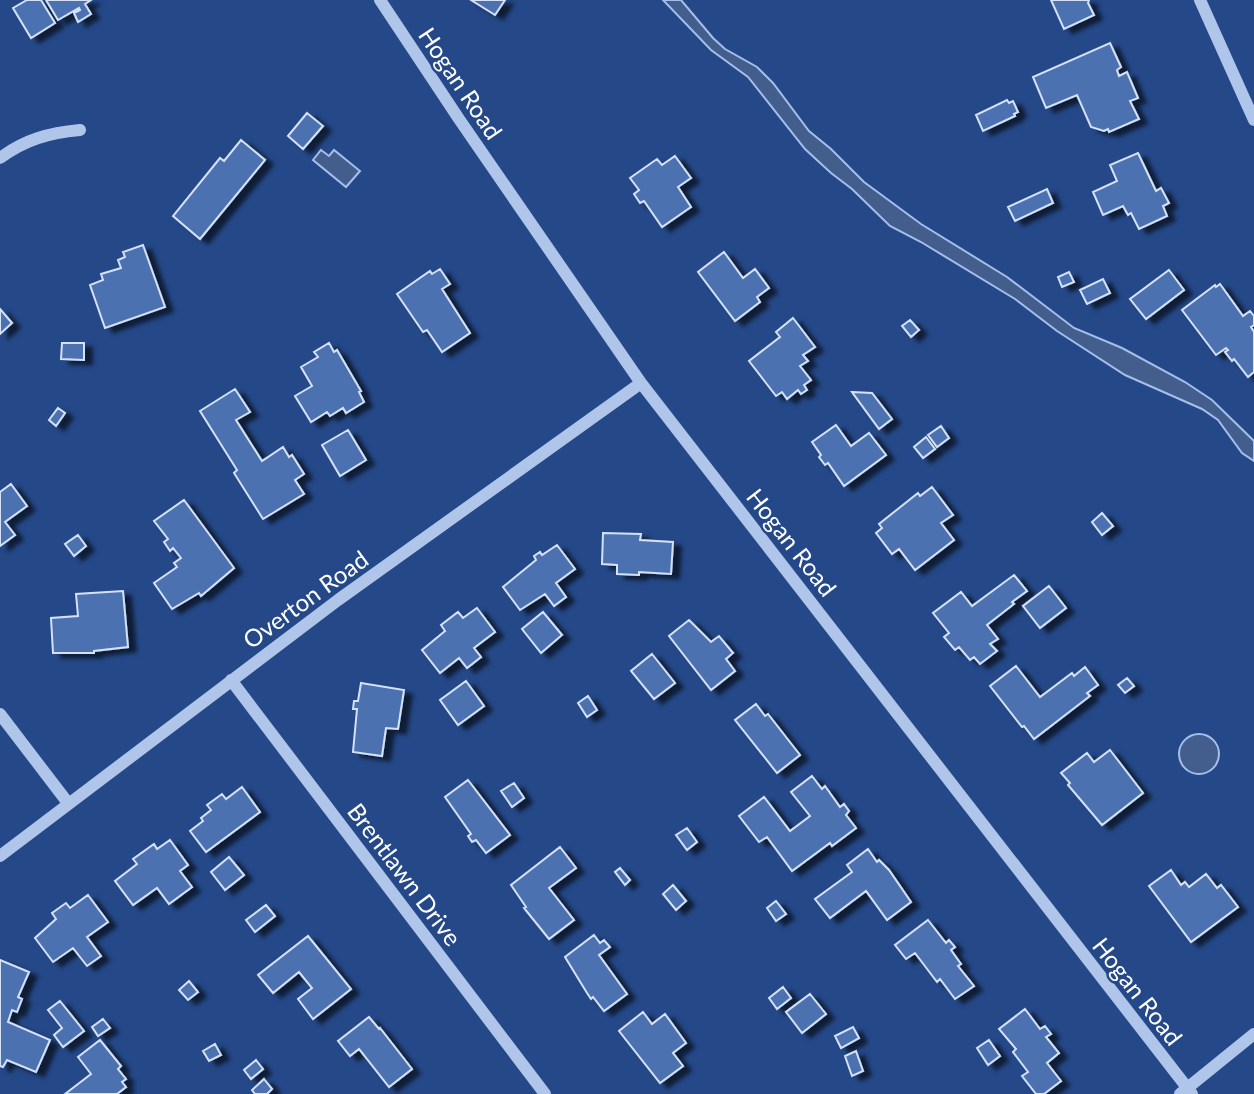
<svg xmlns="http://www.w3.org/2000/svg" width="1254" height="1094" viewBox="0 0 1254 1094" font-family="Lato,sans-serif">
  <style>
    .water { fill: #435d8c; stroke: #a4bfea; stroke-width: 2 }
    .building { fill: #4c71b0; stroke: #d4e1f7; stroke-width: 2; filter: url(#shadow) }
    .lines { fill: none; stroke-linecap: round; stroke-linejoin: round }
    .minor { stroke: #afc5e9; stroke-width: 12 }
    .labels { text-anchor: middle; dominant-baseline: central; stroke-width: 5; stroke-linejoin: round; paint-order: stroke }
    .street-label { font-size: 24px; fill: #fff; stroke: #244888 }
  </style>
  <defs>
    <filter id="shadow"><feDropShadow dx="8" dy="4.5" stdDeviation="2" flood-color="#0009"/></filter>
  </defs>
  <rect width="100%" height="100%" fill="#244888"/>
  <path class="water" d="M663 0H681L713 38 725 49 757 67 773 83 809 131 831 149 864 182 921 224 1007 277 1074 328 1122 348 1185 382 1212 400 1254 441V461L1242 453 1218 420 1202 409 1125 375 1057 331 1015 299 921 242 890 226 852 189 831 173 805 149 748 77 711 50Z
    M321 150 329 156 334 150 360 171 346 187 313 160Z
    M1179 754a20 20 0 1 1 40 0a20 20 0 1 1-40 0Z"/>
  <path class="building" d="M27 0H41L55 23 31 38 13 8Z
    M46 0H91L85 4 91 14 78 22 74 13 80 10 79 8 58 20Z
    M471 0H505L495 15Z
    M1051 0H1089L1088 3 1094 15 1064 29Z
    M1110 43 1121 67 1117 70 1119 76 1127 72 1138 98 1130 101 1139 119 1109 132 1108 129 1104 131 1091 127 1077 95 1046 108 1033 77Z
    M1007 100 1009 103 1013 101 1018 112 1014 114 1015 116 983 131 976 115Z
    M307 113 323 126 303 149 288 136Z
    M241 140 265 160 200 239 173 216 220 158 224 161Z
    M1138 153 1156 191 1161 188 1169 203 1163 206 1167 216 1139 229 1131 213 1128 215 1123 206 1103 215 1093 192 1117 181 1110 165Z
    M675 156 691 178 678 187 691 207 662 227 644 201 640 203 634 194 639 190 630 178 657 159 662 165Z
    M1047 189 1053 203 1015 221 1008 207Z
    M143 245 165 307 105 328 90 285 103 280 101 274 121 268 118 260 125 257 123 252Z
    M724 252 743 278 755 269 769 288 757 297 760 302 735 321 698 272Z
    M440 269 450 284 442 289 470 333 442 352 427 330 423 332 397 294 430 271 432 274Z
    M1169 270 1184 290 1146 319 1130 299Z
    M1069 272 1074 282 1062 287 1058 277Z
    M1103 279 1110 293 1087 304 1080 290Z
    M1220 284 1243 316 1250 311 1254 316V325L1251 327 1254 332V372L1248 377 1234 359 1232 361 1225 352 1228 350 1226 348 1216 355 1182 310 1215 285 1216 287Z
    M0 309 12 323 0 334Z
    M793 318 815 347 803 355 808 361 800 366 811 380 804 385 807 390 801 394 798 390 787 399 782 392 776 396 749 361 780 337 776 332Z
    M910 320 919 330 911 337 902 326Z
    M62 343H84V360L61 359Z
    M329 343 334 352 337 350 361 391 359 392 364 402 346 413 343 408 330 416 327 412 311 422 295 396 312 386 301 367 318 357 314 352Z
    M235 389 250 412 236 420 262 461 283 447 289 457 292 455 304 474 295 480 304 494 263 519 234 473 237 470 200 411Z
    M852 392 872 393 892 419 879 429Z
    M58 408 65 413 56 426 49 420Z
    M836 425 851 446 869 433 886 455 844 486 828 463 825 465 819 457 821 455 812 442Z
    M941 426 949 438 937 447 928 435Z
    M348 430 366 460 340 476 322 445Z
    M926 437 935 449 923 458 914 447Z
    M11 484 27 506 5 522 15 535 0 546V492Z
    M932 487 953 515 941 523 954 540 915 570 899 549 892 554 876 533 882 528 879 524 918 493 920 496Z
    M184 500 234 568 201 596 199 593 172 609 154 583 177 567 174 563 181 558 173 548 170 551 164 542 168 539 154 521Z
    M1102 513 1113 526 1102 535 1092 522Z
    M603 533 641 534 640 540 673 542 671 574 639 572V575L617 574V565L602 564Z
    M78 535 86 546 74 556 65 544Z
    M557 545 575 569 556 583 566 597 554 606 545 594 520 610 503 587 536 560 534 556 540 552 542 555Z
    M1014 575 1027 591 1012 602 1014 604 987 625 998 639 990 644 997 651 980 664 974 657 970 660 959 647 955 650 944 637 949 633 933 613 961 592 972 606Z
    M1049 586 1066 608 1040 628 1023 606Z
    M123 591 128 647 94 651V653H53L51 618 78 616 76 594Z
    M477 608 495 632 474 648 481 657 467 668 459 658 440 673 422 650 445 631 441 625 458 612 463 618Z
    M543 612 562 635 541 653 522 629Z
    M689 620 711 642 719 636 733 653 726 659 735 671 711 690 669 636Z
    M652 654 675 683 654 699 631 671Z
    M1016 666 1040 697 1072 673 1074 676 1085 667 1098 685 1087 693 1090 696 1034 739 1024 726 1022 727 990 686Z
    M1127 678 1134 686 1125 693 1118 685Z
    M466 681 484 706 458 725 440 700Z
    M361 683 404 690 398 729 386 728 382 756 353 752 357 709H353L354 701H358Z
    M588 696 597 710 587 717 578 703Z
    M756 704 765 716 768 714 800 755 777 773 735 720Z
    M1110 750 1143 793 1102 825 1068 785 1070 783 1061 773 1087 753 1094 762Z
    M812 776 822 789 825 786 840 807 844 804 849 811 846 815 856 828 832 846 830 843 792 871 767 837 759 842 739 816 764 797 790 831 810 816 791 792Z
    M468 780 510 835 486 853 476 840 472 842 468 836 471 834 445 797Z
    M514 783 524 798 512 807 501 791Z
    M242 787 260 812 206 852 190 831 203 821 201 818 211 810 207 805 222 794 226 799Z
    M687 828 697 842 687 850 676 835Z
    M170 840 188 865 180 871 192 887 169 904 157 888 133 905 115 881 137 864 133 859 154 844 157 849Z
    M560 847 576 868 549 888 574 920 549 939 524 908 526 907 511 885Z
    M868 849 877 862 879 860 889 870 911 902 887 920 866 891 830 918 815 899 852 872 847 865Z
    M229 857 244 875 225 890 211 872Z
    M620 868 630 880 625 885 615 872Z
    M1171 870 1181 885 1185 882 1189 887 1206 874 1217 888 1221 885 1238 907 1191 942 1149 886Z
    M673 885 686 901 676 910 663 894Z
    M88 895 108 922 87 937 101 956 87 966 73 948 53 962 35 938 56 919 52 913 66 903 70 908Z
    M776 901 786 914 776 921 767 908Z
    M266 905 275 916 255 932 246 920Z
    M928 920 946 943 949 940 955 947 951 950 961 964 958 966 974 986 955 999 940 979 937 982 915 953 906 959 895 945Z
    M594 935 600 943 604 940 610 947 599 955 627 994 604 1011 593 997 591 999 587 993 565 957Z
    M308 936 351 989 313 1019 298 999 312 988 299 972 273 993 258 975Z
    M0 960 29 972 18 997 22 999 17 1012 12 1010 8 1022 50 1040 36 1072 7 1060 3 1067 0 1066Z
    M189 981 198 992 188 1000 179 990Z
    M783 987 791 998 777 1009 769 998Z
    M810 994 826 1014 802 1033 786 1012Z
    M60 1001 84 1031 63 1047 54 1035 62 1028 48 1010Z
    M1025 1009 1040 1029 1045 1026 1051 1034 1046 1037 1059 1053 1047 1063 1061 1081 1044 1094H1036L1022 1076 1028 1072 1013 1052 1016 1049 999 1029Z
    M643 1012 652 1024 665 1014 686 1043 673 1053 683 1066 660 1083 619 1031Z
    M369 1017 379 1029 380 1028 412 1069 389 1087 359 1049 350 1056 338 1041Z
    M103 1019 110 1028 98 1036 92 1027Z
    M853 1027 859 1038 841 1048 835 1036Z
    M100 1040 121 1066 118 1069 126 1079 122 1082 126 1087 117 1094H65L91 1074 78 1057Z
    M989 1040 1000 1056 988 1065 977 1048Z
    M215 1044 221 1055 209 1061 203 1051Z
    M856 1051 863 1071 852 1076 845 1056Z
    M256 1060 263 1069 251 1079 244 1070Z
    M264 1079 272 1089 267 1094H255L252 1090Z"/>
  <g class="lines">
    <path class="minor" d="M380 0 459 119 641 383 1192 1094
      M1200 0 1254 120
      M0 158C26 139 49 133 80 130
      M231 680 545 1094
      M0 714 68 803
      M0 856 338 600 641 383
      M1180 1094 1254 1034"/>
  </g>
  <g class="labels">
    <g class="street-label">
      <text transform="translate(461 83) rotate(56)">Hogan Road</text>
      <text transform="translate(792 542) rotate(52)">Hogan Road</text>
      <text transform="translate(305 599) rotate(-36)">Overton Road</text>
      <text transform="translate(405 874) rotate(53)">Brentlawn Drive</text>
      <text transform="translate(1138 991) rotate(52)">Hogan Road</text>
    </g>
  </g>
</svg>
